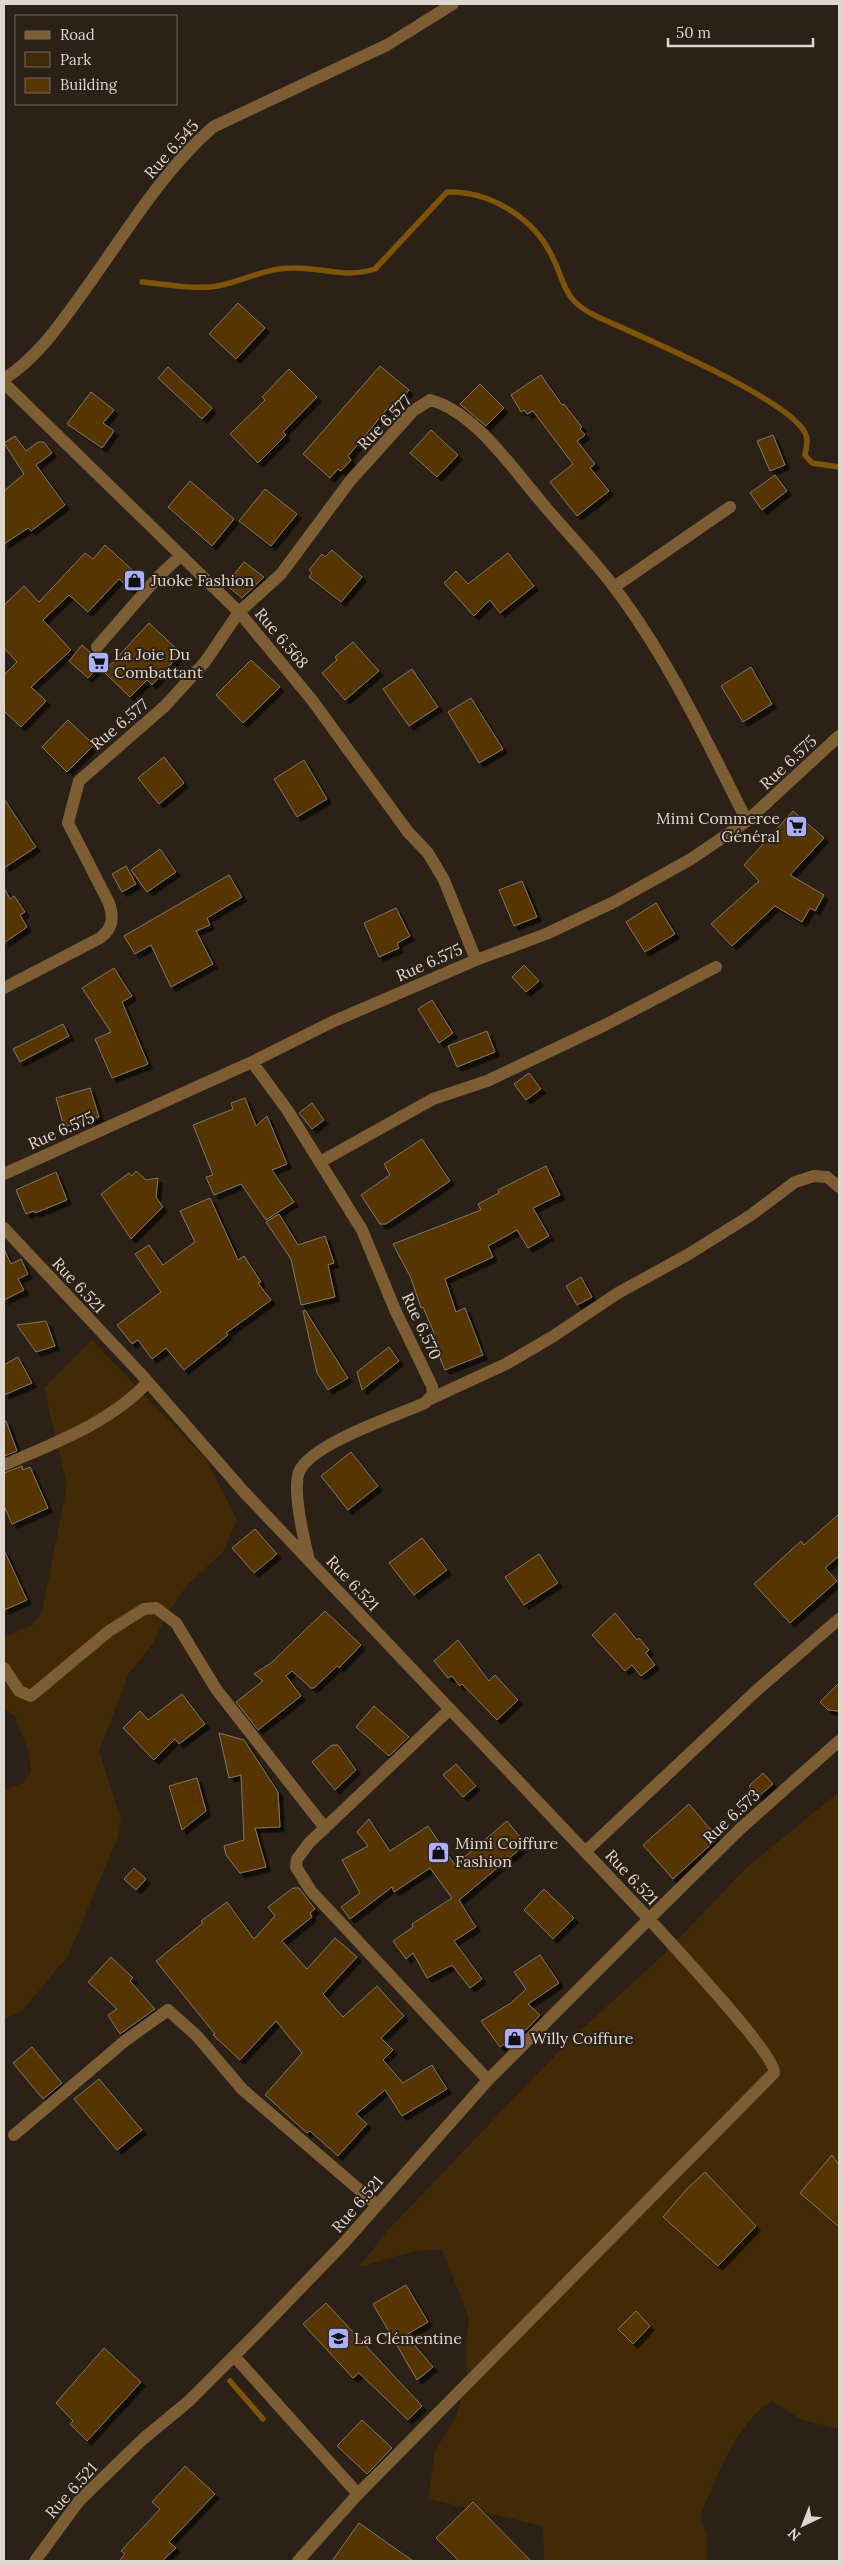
<svg xmlns="http://www.w3.org/2000/svg" width="843" height="2565" viewBox="0 0 843 2565" font-family="Lora,serif">
  <style>
    .green { fill: #422a06 }
    .lines { fill: none; stroke-linecap: round; stroke-linejoin: round }
    .stream { stroke: #7f530a; stroke-width: 5.5 }
    .building { fill: #573600; stroke: #807567; filter: url(#shadow) }
    .minor { stroke: #7d5d34; stroke-width: 12 }
    .labels { text-anchor: middle; dominant-baseline: central; stroke-width: 4; stroke-linejoin: round; paint-order: stroke }
    .street-label { font-size: 16px; fill: #ded7d0; stroke: #2b2116 }
    .poi-label { font-size: 16px; fill: #ded7d0; stroke: #2b2116; text-anchor: start }
  </style>
  <defs>
    <filter id="shadow"><feDropShadow dx="4.5" dy="4.5" stdDeviation="0" flood-color="#0009"/></filter>
  </defs>
  <rect width="100%" height="100%" fill="#2b2116"/>
  <path class="green" d="M92 1340 206 1459 237 1520 223 1552 187 1585 167 1614 152 1645 129 1673 99 1751 121 1820 118 1837 68 1956 22 2011 4 2019V1790L23 1783 31 1772 30 1756 15 1716 4 1708V1637L31 1626 42 1612 67 1486 44 1388Z
    M839 1792V2429L802 2420 772 2401C737 2421 715 2480 700 2517L707 2536V2561H544L543 2526 428 2499 435 2451 457 2415 467 2376 466 2347 469 2318 442 2249 415 2251 359 2267 387 2231 570 2040 659 1959 746 1868Z"/>
  <g class="lines">
    <path class="stream" d="M142 282C164 284 197 290 218 286 243 281 266 268 292 268 323 267 343 279 375 269L447 192C490 191 533 217 552 256 567 286 562 300 598 317 637 335 788 398 805 433 809 439 806 448 805 455L812 463 839 467
      M230 2381 263 2419"/>
  </g>
  <path class="building" d="M238 303 265 328 236 359 209 334Z
    M380 366 409 390 396 406 392 403 348 456 351 460 341 471 338 469 330 478 303 454Z
    M168 367 212 408 202 419 158 378Z
    M289 369 317 397 283 432 286 435 258 463 230 434 265 400 262 397Z
    M541 375 562 405 564 404 582 427 580 429 585 435 577 441 595 464 590 468 609 491 577 516 550 482 573 464 533 411 527 414 524 410 521 412 511 395Z
    M480 384 504 408 486 426 460 404Z
    M91 392 114 410 103 423 114 431 102 448 67 424Z
    M431 430 458 455 437 477 410 453Z
    M773 435 785 465 770 471 757 441Z
    M15 436 26 451 38 442H44L52 453 36 465 65 505 31 531 28 528 4 544V491L24 474 4 443Z
    M775 475 787 491 762 510 750 493Z
    M190 481 234 519 212 546 168 507Z
    M265 489 297 514 271 546 239 521Z
    M105 545 141 578 131 590 119 579 88 612 69 595 43 620 71 650 31 687 46 701 21 727 4 711V675L17 662 4 648V605L24 586 39 602 85 553 93 559Z
    M332 550 362 577 341 602 309 577 312 573 309 570 322 554 325 557Z
    M508 553 534 586 500 613 490 600 474 616 444 583 456 571 468 584Z
    M244 562 264 577 242 598 226 585Z
    M149 623 181 653 152 685 147 680 130 697 104 672Z
    M353 642 379 671 345 700 322 673 337 660 335 657Z
    M82 645 102 663 88 678 69 661Z
    M251 660 280 687 243 723 216 695Z
    M751 667 772 704 743 722 721 686Z
    M412 669 438 707 409 726 383 689Z
    M471 698 503 749 479 763 448 712Z
    M68 720 94 745 67 772 42 747Z
    M164 757 184 783 159 804 138 778Z
    M304 760 327 799 297 817 274 779Z
    M4 799 36 847 4 868Z
    M793 811 824 838 790 875 824 895 815 911 810 908 802 922 775 906 732 946 711 924 759 881 744 865Z
    M160 849 176 872 147 892 131 870Z
    M126 866 136 884 122 892 112 874Z
    M229 875 242 897 207 918 210 925 196 931 213 964 171 987 151 945 135 954 124 936Z
    M522 881 537 917 514 926 499 890Z
    M4 888 10 899 14 896 25 912 20 915 27 927 4 943Z
    M656 903 675 934 645 952 626 922Z
    M396 908 410 936 397 943 399 948 379 957 364 923Z
    M524 965 539 981 526 992 512 977Z
    M114 968 132 996 122 1002 148 1064 112 1078 95 1039 111 1032 82 988Z
    M432 1000 453 1033 439 1043 418 1009Z
    M63 1024 69 1036 20 1062 13 1049Z
    M487 1031 495 1052 457 1067 448 1046Z
    M529 1073 541 1089 526 1100 514 1084Z
    M90 1088 99 1117 64 1127 56 1098Z
    M245 1098 256 1126 267 1116 287 1164 272 1170 294 1202 266 1220 241 1184 214 1195 206 1177 213 1175 193 1125 233 1109 231 1103Z
    M312 1103 324 1120 312 1129 299 1113Z
    M422 1139 450 1181 386 1224H380L361 1195 390 1175 384 1164Z
    M546 1166 560 1195 533 1208 549 1236 528 1248 517 1230 488 1246 493 1257 445 1279 456 1312 465 1308 483 1355 445 1370 430 1335 434 1333 423 1307 421 1308 411 1278 393 1244 481 1210 478 1204 499 1193 498 1190Z
    M136 1171 146 1180 158 1178 156 1197 163 1207 131 1239 101 1194 129 1173 132 1176Z
    M56 1172 67 1200 35 1213 34 1211 26 1214 16 1190Z
    M210 1198 238 1260 244 1256 261 1282 258 1283 271 1300 226 1333 228 1335 184 1370 166 1348 152 1359 138 1340 132 1344 117 1325 161 1292 135 1254 149 1245 163 1265 195 1242 180 1211Z
    M279 1214 298 1245 325 1236 334 1263 328 1265 335 1297 301 1305 291 1259 266 1222Z
    M4 1249 11 1264 21 1259 28 1274 18 1279 24 1290 4 1300Z
    M581 1277 592 1297 577 1305 566 1286Z
    M305 1310 348 1378 328 1390 317 1373 303 1311Z
    M46 1321 55 1346 36 1352 17 1325Z
    M389 1347 399 1361 362 1390 357 1372Z
    M18 1357 32 1383 4 1395V1365Z
    M4 1421H6L17 1451 4 1456Z
    M351 1452 378 1486 348 1510 321 1476Z
    M22 1466 23 1470 30 1467 48 1508 12 1524 4 1506V1473Z
    M839 1514V1556L825 1568 837 1581 790 1623 754 1584 801 1541 804 1545Z
    M255 1529 277 1554 254 1573 232 1548Z
    M422 1538 447 1570 414 1595 389 1563Z
    M4 1550 27 1600 4 1610Z
    M539 1554 558 1583 524 1605 505 1577Z
    M325 1611 361 1645 339 1668 337 1666 314 1688H311L292 1671 286 1676 301 1696 258 1730 236 1702 263 1681 254 1674 271 1663Z
    M615 1613 637 1640 639 1638 649 1650 646 1653 655 1665 641 1676 632 1665 625 1671 592 1635Z
    M458 1640 489 1681 495 1675 518 1700 497 1720 462 1684 460 1686 452 1676 448 1678 434 1661Z
    M839 1683V1711L828 1710 820 1702Z
    M182 1694 205 1724 179 1744 175 1739 154 1760 123 1728 140 1711 148 1720Z
    M374 1706 409 1737 389 1756 356 1727Z
    M219 1733 244 1740 278 1792 280 1827 255 1828 266 1867 240 1873 226 1855 224 1846 244 1840 241 1775 229 1778Z
    M332 1745H338L356 1770 335 1790 312 1762Z
    M456 1764 476 1786 463 1797 443 1775Z
    M763 1773 773 1784 758 1797 749 1786Z
    M197 1778 206 1811 182 1830 169 1786Z
    M689 1804 718 1838 673 1879 643 1845Z
    M369 1819 390 1851 428 1826 455 1865 507 1821 526 1844 459 1900 476 1927 454 1941 482 1979 470 1988 452 1965 427 1978 413 1953 406 1959 393 1941 413 1927 412 1924 452 1898 430 1868 394 1892 392 1887 350 1919 341 1907 360 1893 342 1860 368 1846 357 1832Z
    M134 1868 146 1879 136 1890 124 1879Z
    M293 1888H299L315 1909 310 1913 312 1917 282 1941 307 1969 335 1938 357 1957 323 1994 343 2017 377 1986 404 2016 381 2038 393 2050 383 2060 403 2083 432 2065 447 2089 402 2116 385 2090 356 2114 367 2124 338 2156 310 2131 307 2133 265 2095 302 2053 276 2021 240 2060 213 2035 215 2034 156 1961 203 1923 201 1921 227 1902 254 1939 275 1916 268 1907Z
    M544 1889 574 1918 553 1939 524 1910Z
    M540 1955 559 1983 528 2004 540 2015 529 2027 500 2047 481 2021 511 2003 526 1989 514 1972Z
    M111 1957 133 1978 130 1981 155 2009 120 2034 108 2015 117 2009 88 1982Z
    M32 2047 62 2083 43 2099 13 2063Z
    M99 2079 142 2130 117 2150 74 2099Z
    M832 2155 839 2165V2227L800 2193Z
    M705 2172 756 2226 718 2266 663 2217 686 2190Z
    M406 2285 428 2322 406 2335 433 2367 417 2380 373 2304Z
    M326 2303 422 2406 408 2420 359 2373 353 2378 303 2324Z
    M636 2311 650 2326 633 2344 618 2329Z
    M104 2348 141 2382 87 2441 70 2424 73 2421 56 2403Z
    M362 2420 392 2448 367 2474 337 2446Z
    M185 2466 215 2494 169 2542 176 2548 162 2561H119L125 2554 121 2551 160 2509 152 2502Z
    M473 2502 531 2561H459L436 2538Z
    M359 2523 413 2561H332Z"/>
  <g class="lines">
    <path class="minor" d="M4 379C35 359 55 331 76 302 120 243 158 175 213 127L387 45 453 4
      M4 383 239 612 312 700 408 832 428 853 444 880 476 960
      M614 587 730 507
      M97 647 157 578 180 556
      M4 988 100 938C113 928 114 918 109 903L68 823 79 781 165 706 205 662 239 612 281 574 350 481 413 411 430 400C473 411 510 465 538 498 562 528 591 556 614 587 668 658 707 742 747 821
      M252 1062 288 1111 362 1230 396 1312 432 1386 433 1394 425 1403C396 1416 310 1444 299 1472 292 1491 304 1540 309 1560
      M320 1162 433 1099 487 1081 607 1024 716 967
      M4 1174 252 1062 332 1022 476 960 546 934 614 902 691 859 747 821 839 736
      M4 1228 141 1374 244 1492 649 1919 488 2080 343 2244 259 2331 189 2401 143 2439 79 2501 35 2561
      M430 1399 506 1364 552 1337 618 1293 689 1254 751 1215 795 1182 814 1176 827 1177 839 1187
      M4 1465C54 1443 110 1423 148 1382
      M4 1668 19 1691 31 1696 109 1631 144 1609 156 1608 176 1623 216 1689 325 1828
      M449 1710 309 1843 297 1859 296 1867 311 1891 488 2080
      M586 1851 756 1691 839 1619
      M14 2135 126 2040 168 2010 197 2036 242 2089 377 2205
      M234 2356 358 2494
      M298 2561 358 2494 774 2073C777 2056 667 1939 649 1919L740 1829 839 1741"/>
  </g>
  <defs>
    <symbol id="shop-square" viewBox="-11 -11 22 22"><rect x="-9" y="-9" width="18" height="18" rx="4" fill="#acaffb" stroke="#2b2116"/><path d="M-5-2.5h2.3a2.7 3.5 0 0 1 5.4 0H5L5.5 6h-11ZM-1.5-2.5h3a1.5 2.3 0 0 0-3 0Z" fill="#111"/></symbol>
    <symbol id="supermarket-square" viewBox="-11 -11 22 22"><rect x="-9" y="-9" width="18" height="18" rx="4" fill="#acaffb" stroke="#2b2116"/><path d="M-6-5.5h2.5l.6 2H6L4.5 2H-2.5L-4.4-4H-6ZM-1.5 3.2a1.3 1.3 0 1 0 .1 0ZM3 3.2a1.3 1.3 0 1 0 .1 0Z" fill="#111"/></symbol>
    <symbol id="school-square" viewBox="-11 -11 22 22"><rect x="-9" y="-9" width="18" height="18" rx="4" fill="#acaffb" stroke="#2b2116"/><path d="M0-5L7-2L0 1L-7-2ZM-4 1L0 2.5L4 1V4Q0 6-4 4Z" fill="#111"/></symbol>
  </defs>
  <g fill-rule="evenodd">
    <use href="#shop-square" x="122" y="568" width="25" height="25"/>
    <use href="#supermarket-square" x="86" y="650" width="25" height="25"/>
    <use href="#supermarket-square" x="784" y="814" width="25" height="25"/>
    <use href="#shop-square" x="426" y="1840" width="25" height="25"/>
    <use href="#shop-square" x="502" y="2026" width="25" height="25"/>
    <use href="#school-square" x="326" y="2326" width="25" height="25"/>
  </g>
  <g class="labels">
    <g class="street-label">
      <text transform="translate(171 149) rotate(-48)">Rue 6.545</text>
      <text transform="translate(384 422) rotate(-46)">Rue 6.577</text>
      <text transform="translate(282 638) rotate(50)">Rue 6.568</text>
      <text transform="translate(119 724) rotate(-40)">Rue 6.577</text>
      <text transform="translate(788 762) rotate(-43)">Rue 6.575</text>
      <text transform="translate(429 962) rotate(-24)">Rue 6.575</text>
      <text transform="translate(61 1130) rotate(-24)">Rue 6.575</text>
      <text transform="translate(79 1285) rotate(47)">Rue 6.521</text>
      <text transform="translate(422 1326) rotate(65)">Rue 6.570</text>
      <text transform="translate(353 1583) rotate(47)">Rue 6.521</text>
      <text transform="translate(731 1816) rotate(-43)">Rue 6.573</text>
      <text transform="translate(632 1877) rotate(47)">Rue 6.521</text>
      <text transform="translate(357 2204) rotate(-49)">Rue 6.521</text>
      <text transform="translate(71 2490) rotate(-48)">Rue 6.521</text>
    </g>
    <g class="poi-label">
      <text x="151" y="580">Juoke Fashion</text>
      <text x="114" y="654">La Joie Du<tspan x="114" dy="18">Combattant</tspan></text>
      <text x="780" y="818" text-anchor="end">Mimi Commerce<tspan x="780" dy="18">Général</tspan></text>
      <text x="455" y="1843">Mimi Coiffure<tspan x="455" dy="18">Fashion</tspan></text>
      <text x="531" y="2038">Willy Coiffure</text>
      <text x="354" y="2338">La Clémentine</text>
    </g>
  </g>
  <rect width="843" height="2565" fill="none" stroke="#ded7d0" stroke-width="10"/>
  <rect x="15" y="15" width="162" height="90" fill="#2b2116" stroke="#736a60"/>
  <rect x="25" y="31" width="25" height="8" fill="#7d5d34" stroke="#736a60"/>
  <text x="60" y="40" font-size="15" fill="#ded7d0">Road</text>
  <rect x="25" y="52" width="25" height="15" fill="#422a06" stroke="#736a60"/>
  <text x="60" y="65" font-size="15" fill="#ded7d0">Park</text>
  <rect x="25" y="78" width="25" height="15" fill="#573600" stroke="#736a60"/>
  <text x="60" y="90" font-size="15" fill="#ded7d0">Building</text>
  <g transform="translate(803 2525) rotate(223)" stroke="#2b2116" stroke-width="4" paint-order="stroke">
  <path d="M0-4L9 19L0 12L-9 19Z" fill="#ded7d0"/>
  <text y="-8" font-size="14" font-weight="bold" text-anchor="middle" fill="#ded7d0">N</text>
  </g>
  <path d="M668 38v8h145v-8" fill="none" stroke="#ded7d0" stroke-width="2.5"/>
  <text x="676" y="38" font-size="15" fill="#ded7d0" stroke="#2b2116" stroke-width="4" paint-order="stroke">50 m</text>
</svg>
